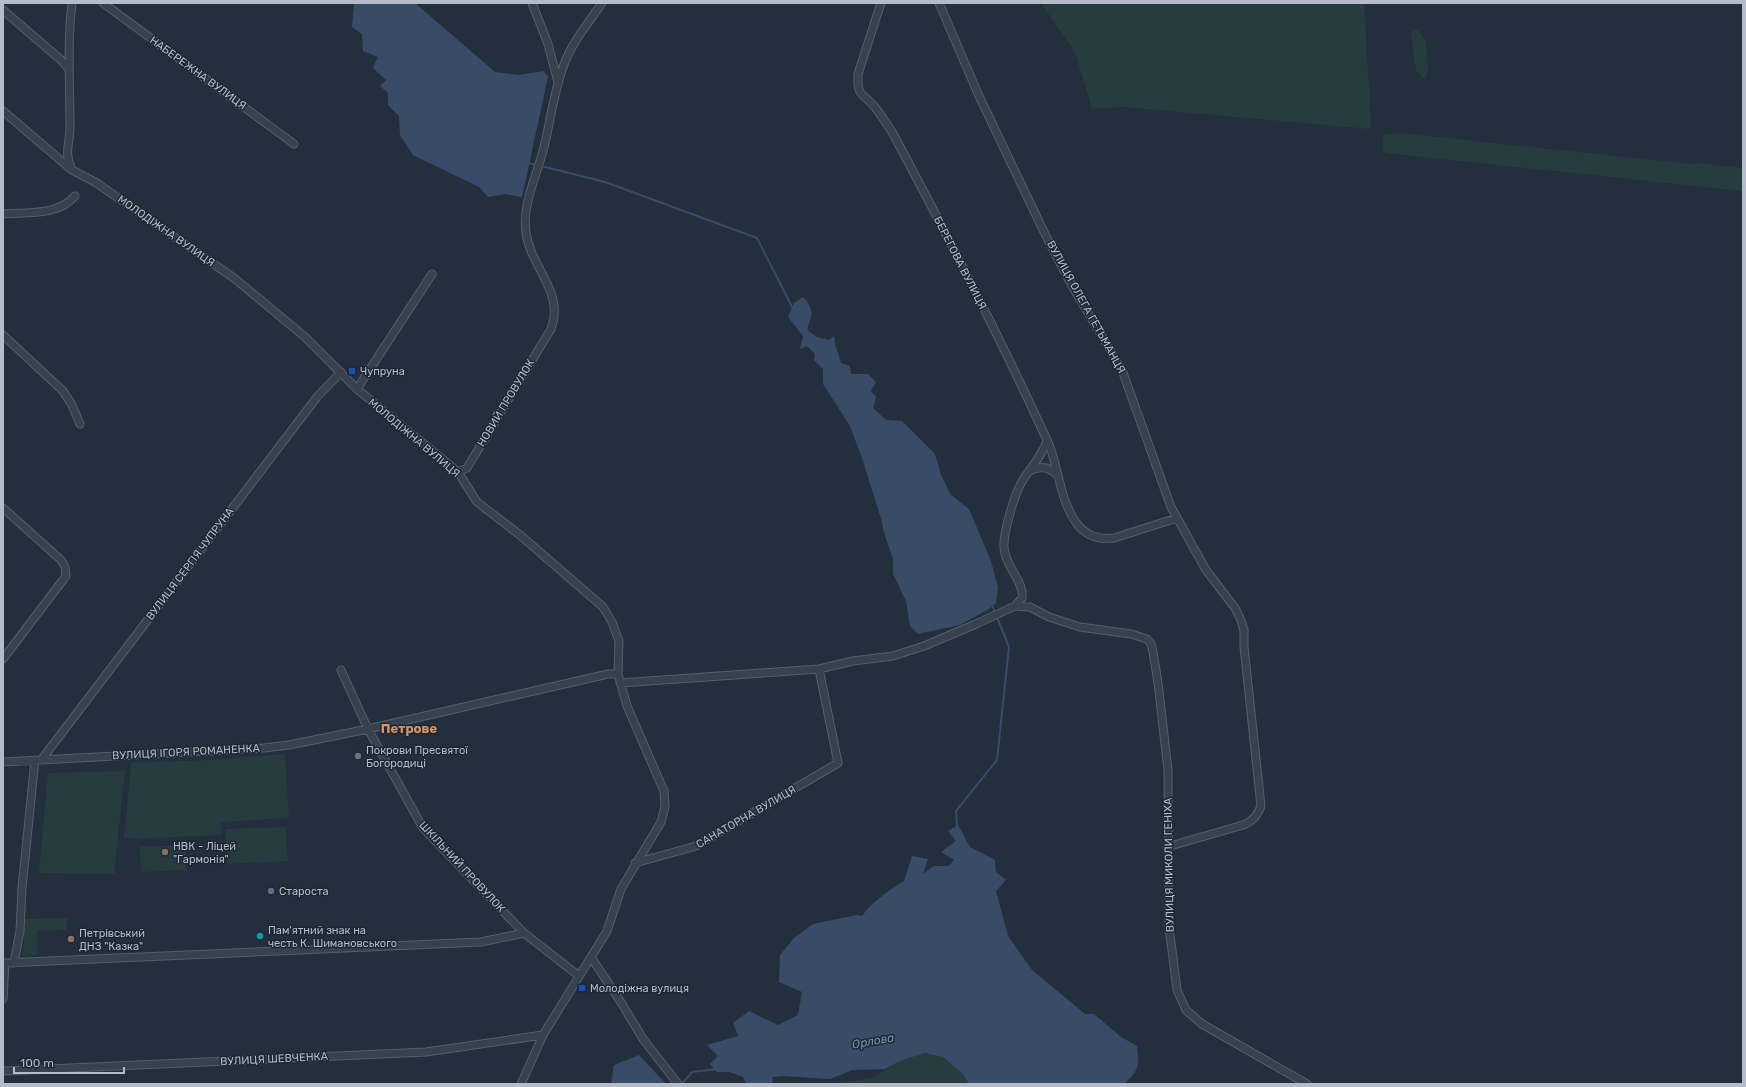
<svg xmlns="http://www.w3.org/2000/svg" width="1746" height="1087" viewBox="0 0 1746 1087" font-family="Rubik,sans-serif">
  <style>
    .green { fill: #263c3f }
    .water { fill: #394c67 }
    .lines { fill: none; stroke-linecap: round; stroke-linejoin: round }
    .stream { stroke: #394c67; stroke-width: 2 }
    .street-casing { stroke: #565f6c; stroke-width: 9 }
    .street { stroke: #38414e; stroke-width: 7 }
    .transit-dot { fill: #1a4fb4; stroke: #1d2633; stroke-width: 1.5 }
    .worship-dot { fill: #6b7280; stroke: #1d2633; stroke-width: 1.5 }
    .education-dot { fill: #8d6e63; stroke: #1d2633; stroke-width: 1.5 }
    .service-dot { fill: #5c6f8a; stroke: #1d2633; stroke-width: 1.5 }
    .culture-dot { fill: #0f9aa8; stroke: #1d2633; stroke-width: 1.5 }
    .labels { text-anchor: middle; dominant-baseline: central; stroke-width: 3; stroke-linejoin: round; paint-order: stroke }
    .street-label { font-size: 11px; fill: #b4bcc9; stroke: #1d2633 }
    .poi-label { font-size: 11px; fill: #b4bcc9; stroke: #1d2633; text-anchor: start }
    .water-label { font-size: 12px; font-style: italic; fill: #7c92b1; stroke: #1d2633 }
    .quarter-label { font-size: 13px; font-weight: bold; fill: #d59563; stroke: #1d2633 }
  </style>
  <rect width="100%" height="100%" fill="#242f3e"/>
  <path class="green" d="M1041 3H1364L1371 123 1370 129 1124 107 1092 109 1075 52Z
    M1418 30 1426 42 1428 70 1425 80 1416 70 1411 35 1413 31Z
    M1400 133 1690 164 1700 163 1743 168V191L1386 153 1383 151V134Z
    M285 754 289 818 221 822V835L124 839 131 763 209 760Z
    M125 771 114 874 39 873 48 773Z
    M286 827 288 861 227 864 225 829Z
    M186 845 187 870 141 872 140 847Z
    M67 918 66 930 37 931V955L23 956 25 919Z
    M925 1053 943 1057 963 1074 969 1084H831L872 1078 900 1061Z"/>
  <path class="water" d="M354 3H415L495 72 518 75 544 71 548 77 522 197 505 194 488 197 479 187 413 155 400 135 399 116 388 105V93L380 86 386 80 373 68 378 57 363 51 362 34 352 27Z
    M803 297C815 310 812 314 807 330L817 337 829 340 834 336 835 344 841 363 850 366 851 374H868L876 382 871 391 876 397 873 408 886 420 902 421 935 454 941 475 951 495 969 509 991 561 998 588 996 603 989 609 960 625 918 634 910 626 906 601 893 574V559L884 533 882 522 862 458 850 426 823 384V369L814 360 815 354 807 346 800 349 803 336 788 317 794 303Z
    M958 825 970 847 995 860 996 872 1006 880 996 891 1008 936 1032 970 1085 1014H1094L1121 1037 1137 1046C1139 1066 1139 1071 1124 1084H969L963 1074 943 1057 925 1053 900 1061 885 1069 853 1070 830 1079 783 1076 773 1077 772 1084H746L743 1077 729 1072H717L710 1064 718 1056 707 1045 738 1036 733 1023 749 1011 778 1025 798 1015 802 992 779 982 780 955 794 938 813 924 857 915 862 916C873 901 888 891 904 881L912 856 928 859 923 874 934 866H949L954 860 941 852 956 841 948 831Z
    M639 1055 666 1084H611L614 1065Z"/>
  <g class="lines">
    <path class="stream" d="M528 163 537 165
      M541 166 605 182 757 238 793 309
      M957 828 956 811 997 760 1009 647 992 605
      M682 1084 692 1072 717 1069"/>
    <defs>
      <path id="street" d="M103 3 294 144
        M532 3 548 44 558 82
        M881 3 858 74C857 96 861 92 874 106 880 113 885 122 891 130 943 227 994 325 1040 425 1044 434 1049 443 1052 453 1059 475 1062 502 1075 521 1084 535 1098 540 1114 538L1177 518
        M939 3 979 96 1044 232 1071 284 1122 370 1171 507 1206 570 1235 608 1240 618 1244 630V647L1261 806C1257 816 1253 821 1243 825L1167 847
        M3 10 61 60 68 68
        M3 111 72 170 95 182 234 278 305 337 357 389 458 472 477 502 520 535 603 607 612 622 619 641 618 674 627 706 664 791 665 807 661 822 621 889 607 931 543 1035 521 1084
        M71 168C64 151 70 144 70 126 70 85 67 44 72 3
        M3 214C27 212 58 216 75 196
        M3 335 63 391 72 405 80 424
        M357 389 432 274
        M1029 471C1039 466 1049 466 1057 475
        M458 472 467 468 551 329C565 292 531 268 526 233 522 203 537 176 544 147 551 119 554 89 565 62 573 41 589 22 602 3
        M3 508 61 560 65 567 66 576 3 659
        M1015 606 1022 598C1025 582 1004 565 1004 547 1003 533 1015 492 1023 480 1031 467 1042 456 1047 441
        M341 670 368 729 423 828 524 933 579 976
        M620 683 819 669 853 661 893 656 924 646 976 624 1015 606 1030 607 1049 617 1080 627 1131 634 1147 639 1151 644 1153 652 1158 683 1168 770 1169 927 1177 990 1186 1010 1202 1024 1307 1084
        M42 759 317 397 341 372
        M3 762 264 748 289 745 368 729 608 674H618
        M635 863 696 846 838 763 819 669
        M591 957 622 1004 643 1039 678 1084
        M3 963 481 942 524 933
        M14 963 20 931 22 888 35 760
        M3 999 5 963
        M3 1071 426 1052 543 1035"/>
    </defs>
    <use href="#street" class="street-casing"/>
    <use href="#street" class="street"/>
  </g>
  <g class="transit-dot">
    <rect x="348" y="367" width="8" height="8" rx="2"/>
    <rect x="578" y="984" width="8" height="8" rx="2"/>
  </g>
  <circle class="worship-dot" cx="358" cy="756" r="4"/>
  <g class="education-dot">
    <circle cx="165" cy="852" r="4"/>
    <circle cx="71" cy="939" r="4"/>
  </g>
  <circle class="service-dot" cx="271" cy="891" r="4"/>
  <circle class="culture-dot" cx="260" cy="936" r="4"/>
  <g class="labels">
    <g class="street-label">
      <text transform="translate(198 73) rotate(36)">НАБЕРЕЖНА ВУЛИЦЯ</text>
      <text transform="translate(166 231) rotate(35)">МОЛОДІЖНА ВУЛИЦЯ</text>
      <text transform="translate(960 263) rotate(63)">БЕРЕГОВА ВУЛИЦЯ</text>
      <text transform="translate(1086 307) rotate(61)">ВУЛИЦЯ ОЛЕГА ГЕТЬМАНЦЯ</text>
      <text transform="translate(506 403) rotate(-59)">НОВИЙ ПРОВУЛОК</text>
      <text transform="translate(414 438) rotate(40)">МОЛОДІЖНА ВУЛИЦЯ</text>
      <text transform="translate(190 564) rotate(-53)">ВУЛИЦЯ СЕРГІЯ ЧУПРУНА</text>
      <text transform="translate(186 752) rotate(-3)">ВУЛИЦЯ ІГОРЯ РОМАНЕНКА</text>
      <text transform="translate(746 817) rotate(-30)">САНАТОРНА ВУЛИЦЯ</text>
      <text transform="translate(1169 865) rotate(-91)">ВУЛИЦЯ МИКОЛИ ГЕНІХА</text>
      <text transform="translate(462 867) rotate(47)">ШКІЛЬНИЙ ПРОВУЛОК</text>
      <text transform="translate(274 1059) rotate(-3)">ВУЛИЦЯ ШЕВЧЕНКА</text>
    </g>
    <g class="poi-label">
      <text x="360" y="371">Чупруна</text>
      <text x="366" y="750">Покрови Пресвятої<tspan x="366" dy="13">Богородиці</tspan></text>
      <text x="173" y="846">НВК - Ліцей<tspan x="173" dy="13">"Гармонія"</tspan></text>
      <text x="279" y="891">Староста</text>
      <text x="268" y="930">Пам'ятний знак на<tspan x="268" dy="13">честь К. Шимановського</tspan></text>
      <text x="79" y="933">Петрівський<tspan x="79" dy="13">ДНЗ "Казка"</tspan></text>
      <text x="590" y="988">Молодіжна вулиця</text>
    </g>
    <g class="water-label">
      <text transform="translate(873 1041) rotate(-10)">Орлова</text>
    </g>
    <g class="quarter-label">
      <text x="409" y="728">Петрове</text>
    </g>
  </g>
  <rect width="1746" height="1087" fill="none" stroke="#b4bcc9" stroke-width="8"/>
  <path d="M14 1067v6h110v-6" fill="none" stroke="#b4bcc9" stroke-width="2"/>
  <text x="20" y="1067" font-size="12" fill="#b4bcc9" stroke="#1d2633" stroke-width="3" paint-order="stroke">100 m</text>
</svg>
